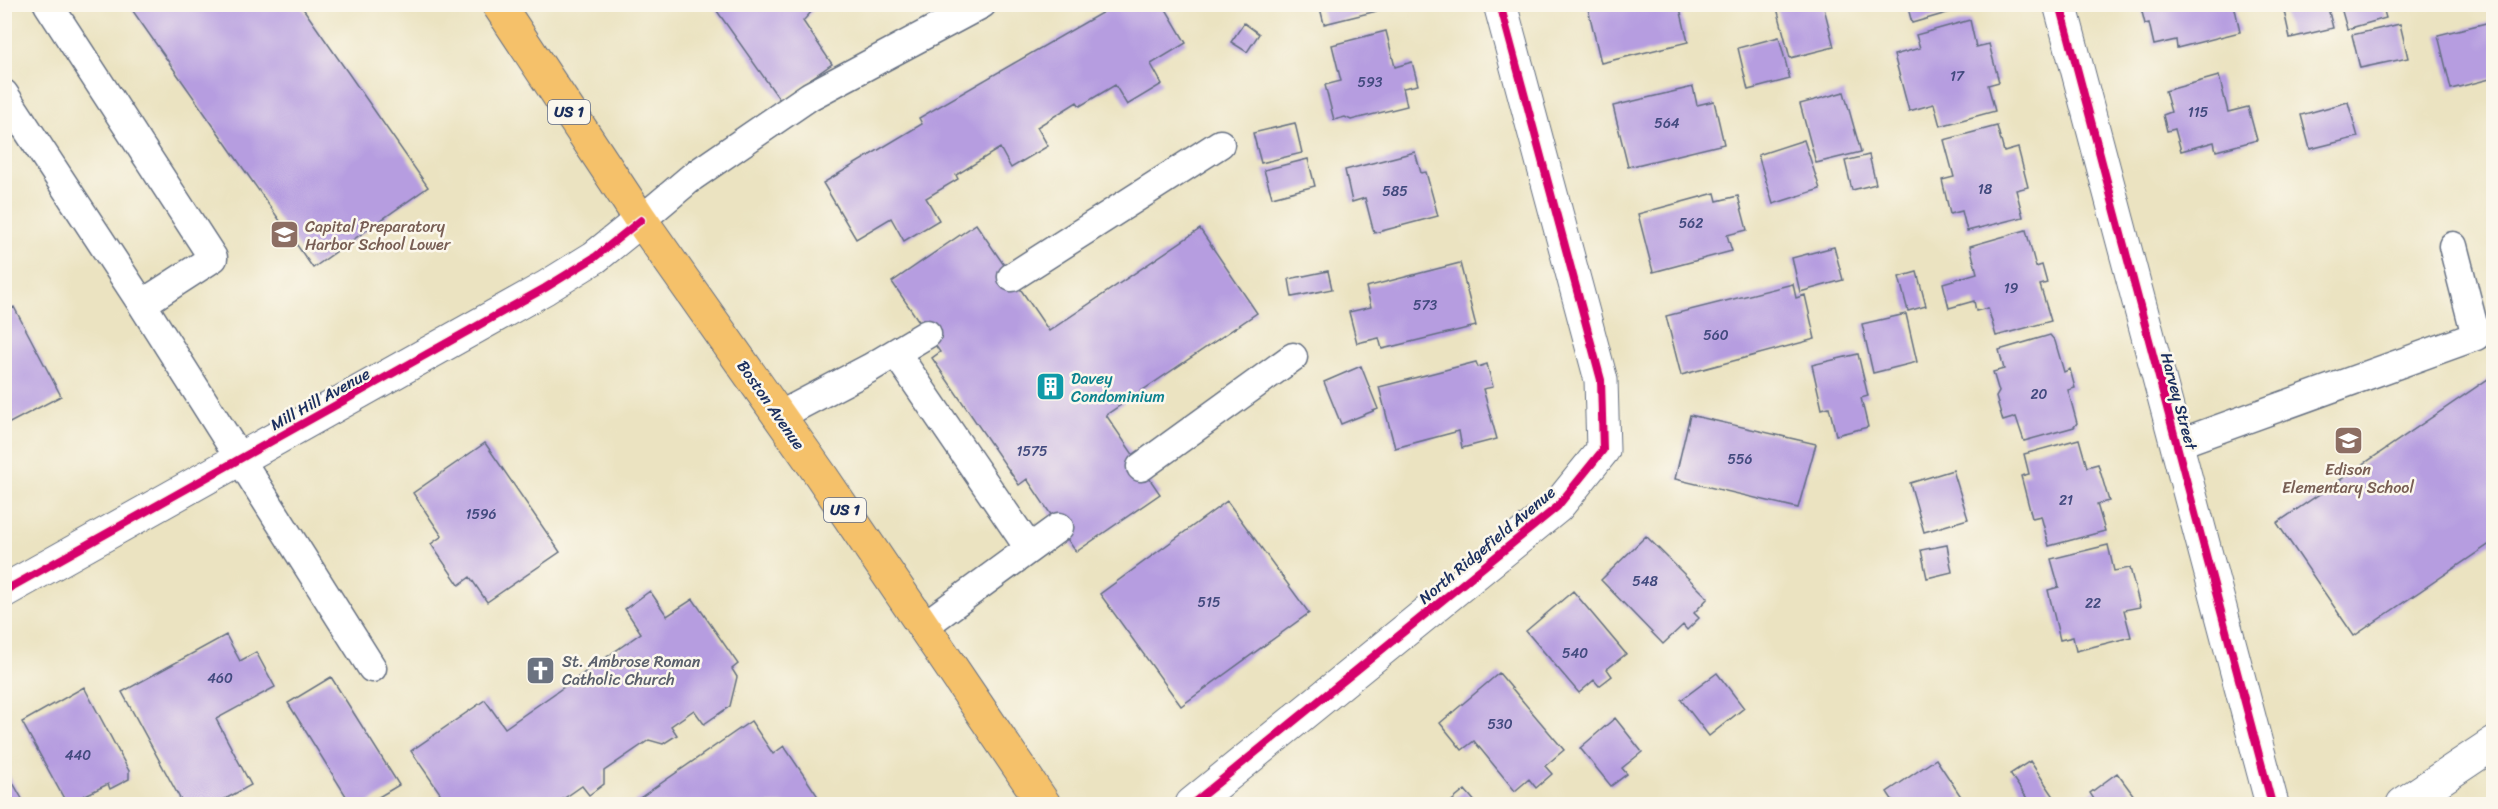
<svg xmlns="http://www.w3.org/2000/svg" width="2498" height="809" viewBox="0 0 2498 809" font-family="Sriracha,sans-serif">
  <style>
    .building { fill: #b69de0 }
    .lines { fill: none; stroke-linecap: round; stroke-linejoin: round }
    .service-casing { stroke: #646e81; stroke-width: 31 }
    .minor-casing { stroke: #646e81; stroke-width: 35 }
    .primary-casing { stroke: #646e81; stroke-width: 35 }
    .service { stroke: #fff; stroke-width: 28 }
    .minor { stroke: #fff; stroke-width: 33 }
    .primary { stroke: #f5c16b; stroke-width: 33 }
    .cycleway-casing { stroke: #fbf7ec; stroke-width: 11 }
    .cycleway { stroke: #d6006c; stroke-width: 8 }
    .labels { text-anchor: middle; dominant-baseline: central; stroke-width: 5; stroke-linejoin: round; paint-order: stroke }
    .number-label { font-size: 14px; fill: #424a7e }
    .shield { fill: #fbf7ec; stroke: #5e6b89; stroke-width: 1.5 }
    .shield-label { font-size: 15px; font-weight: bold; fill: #1b2f5e }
    .education-label { font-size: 16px; fill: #785e54; stroke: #fbf7ec; text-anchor: start }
    .culture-label { font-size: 16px; fill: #0d838f; stroke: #fbf7ec; text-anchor: start }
    .street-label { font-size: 16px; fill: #1b2f5e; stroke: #fbf7ec }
    .worship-label { font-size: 16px; fill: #5b616d; stroke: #fbf7ec; text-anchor: start }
  </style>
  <rect width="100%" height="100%" fill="#fbf7ec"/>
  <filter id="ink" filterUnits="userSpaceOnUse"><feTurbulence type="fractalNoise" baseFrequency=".0167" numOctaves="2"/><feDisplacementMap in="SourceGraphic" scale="12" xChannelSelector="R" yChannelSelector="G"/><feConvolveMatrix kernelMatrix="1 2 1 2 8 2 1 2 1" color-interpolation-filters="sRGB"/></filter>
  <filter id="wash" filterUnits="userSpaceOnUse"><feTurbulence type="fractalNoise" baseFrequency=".008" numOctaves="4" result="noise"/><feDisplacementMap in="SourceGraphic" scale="24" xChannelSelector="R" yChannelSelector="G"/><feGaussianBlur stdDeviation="1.35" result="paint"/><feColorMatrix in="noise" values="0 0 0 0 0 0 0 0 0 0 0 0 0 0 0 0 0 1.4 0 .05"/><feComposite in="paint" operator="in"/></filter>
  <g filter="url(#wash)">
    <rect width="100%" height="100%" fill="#ebe3c1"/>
    <g id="blocks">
      <path class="building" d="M128 4H300L428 187 313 268Z
        M712 4H809L813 10 803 21 832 64 780 100Z
        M1117 4H1163L1186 43 1151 64 1162 84 1127 105 1115 85 1080 106 1077 102 1037 127 1048 146 1011 168 1000 148 956 175 958 179 926 198 939 220 904 241 891 218 856 239 823 183 922 124 919 118Z
        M1319 4H1379L1381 10 1324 24Z
        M1587 4H1679L1688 42 1601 63Z
        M1791 4H1823L1834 47 1790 58 1777 8Z
        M1907 4H1967L1964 8 1912 23Z
        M2140 4H2234L2240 32 2177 48 2176 40 2154 45 2149 23 2145 24Z
        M2310 4H2327L2333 28 2290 38 2284 11Z
        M2340 4H2382L2386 18 2347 29Z
        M1970 20 1976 47 1989 44 1999 82 1988 85 1995 111 1940 126 1934 104 1909 111 1894 55 1920 48 1916 35Z
        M2494 21V78L2451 89 2438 35Z
        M1244 23 1259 34 1247 52 1231 42Z
        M2400 24 2408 58 2360 68 2352 35Z
        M1386 31 1395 67 1412 62 1418 85 1403 88 1407 106 1351 120 1345 117 1334 120 1325 85 1341 81 1332 45Z
        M1779 37 1790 79 1748 90 1738 48Z
        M2219 76 2228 112 2248 107 2257 140 2216 151 2214 142 2181 151 2175 129 2167 131 2163 115 2171 112 2165 91Z
        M1693 87 1697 105 1714 101 1724 144 1628 167 1613 106Z
        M1844 92 1861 152 1816 163 1800 104Z
        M2348 102 2358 137 2310 149 2301 115Z
        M1295 123 1302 153 1261 163 1253 133Z
        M1997 126 2004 152 2018 148 2028 187 2016 190 2023 217 1967 231 1962 211 1950 214 1942 180 1954 177 1944 140Z
        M1804 140 1820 189 1773 204 1758 155Z
        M1415 152 1421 173 1426 172 1438 216 1374 233 1365 198 1352 202 1345 170Z
        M1869 155 1876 184 1852 190 1845 161Z
        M1308 159 1315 186 1272 197 1264 170Z
        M1715 193 1717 201 1738 196 1747 230 1727 235 1732 251 1653 272 1638 214Z
        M976 224 1049 331 1200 229 1257 313 1106 415 1160 494 1076 552 1027 479 1019 485 932 358 940 352 892 282Z
        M2026 230 2036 267 2042 265 2047 283 2040 285 2051 321 1996 336 1988 308 1976 311 1974 301 1949 308 1943 283 1977 273 1970 246Z
        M1834 247 1843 280 1800 292 1792 258Z
        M1460 263 1476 326 1382 349 1379 338 1357 343 1349 312 1371 307 1366 287Z
        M1328 271 1332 289 1292 297 1289 279Z
        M1917 272 1926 306 1908 311 1899 277Z
        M1793 284 1796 298 1805 295 1815 339 1681 375 1666 316Z
        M14 307 61 396 4 426V312Z
        M1906 314 1917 362 1873 373 1862 324Z
        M2050 335 2055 341 2064 372 2070 369 2075 388 2068 390 2077 423 2074 427 2024 441 2016 417 2003 421 1996 397 1999 392 1993 372 2004 369 1999 350Z
        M1858 354 1868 396 1861 398 1868 427 1836 435 1829 407 1822 409 1812 365Z
        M1476 362 1478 367 1487 364 1493 387 1483 389 1497 439 1462 448 1459 431 1395 448 1379 387Z
        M1361 366 1378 409 1341 424 1324 382Z
        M2494 375V541L2354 636 2277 523Z
        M1690 415 1816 444 1798 508 1675 479Z
        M2079 439 2087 467 2098 464 2109 501 2097 504 2105 531 2049 546 2041 516 2032 518 2021 476 2029 474 2024 454Z
        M485 443 560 552 487 602 470 577 459 585 431 544 442 536 413 493Z
        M1953 470 1968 519 1924 532 1910 483Z
        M1227 501 1309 613 1181 706 1100 594Z
        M1646 536 1708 598 1694 613 1699 618 1687 630 1683 625 1663 644 1601 580Z
        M1947 545 1952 572 1927 578 1921 550Z
        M2108 545 2114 571 2130 568 2140 607 2124 610 2131 637 2076 651 2073 637 2060 640 2048 590 2059 587 2051 559Z
        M650 591 667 616 693 599 738 664 732 669 737 677 730 706 704 724 694 710 671 726 677 735 663 744 649 740 604 771V784L589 795 582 786 556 804H444L440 793 411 751 485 700 505 728 641 633 625 609Z
        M1573 591 1626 654 1607 669 1612 676 1599 686 1594 680 1579 693 1526 631Z
        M226 635 240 661 256 652 275 687 216 719 251 785 216 804H183L122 692Z
        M1499 673 1564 750 1545 766 1552 774 1536 788 1529 779 1515 791 1474 741 1462 750 1440 723Z
        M1717 673 1744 708 1709 736 1681 700Z
        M331 677 399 785 367 804H351L288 703Z
        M84 687 129 771V779L110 789 108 784 67 804 22 722Z
        M1615 718 1642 752 1622 768 1627 774 1611 786 1580 748Z
        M751 721 773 754 784 746 823 804H636L634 802Z
        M1936 759 1962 798 1952 804H1895L1887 792Z
        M2030 761 2059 804H2031L2010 774Z
        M4 767 25 804H4Z
        M2117 773 2140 804H2097L2090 793Z
        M1465 790 1477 804H1448Z"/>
    </g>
  </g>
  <g filter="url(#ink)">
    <use href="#blocks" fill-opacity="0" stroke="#646e81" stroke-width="1.5"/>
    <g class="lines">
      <defs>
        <path id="service" d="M48 4 213 258 142 304
          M4 94 142 304 372 668
          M641 220 692 177 810 96 982 4
          M1012 277 1220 144
          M896 353 1029 548
          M779 416 870 368 927 334
          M2177 444 2476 336 2453 246
          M1141 467 1293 357
          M924 626 1059 527"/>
        <path id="minor" d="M2060 4 2272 804
          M4 591 545 288 595 257 641 220
          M1192 804 1557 507 1603 450 1601 380 1500 4
          M2403 804 2494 743"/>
        <path id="primary" d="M498 4 641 220 820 474 1044 804"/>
      </defs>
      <use href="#service" class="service-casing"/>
      <use href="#minor" class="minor-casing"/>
      <use href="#primary" class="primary-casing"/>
      <use href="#service" class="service"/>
      <use href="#minor" class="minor"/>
      <use href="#primary" class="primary"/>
      <defs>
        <path id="cycleway" d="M2060 4 2272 804
          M4 591 545 288 595 257 641 220
          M1192 804 1557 507 1603 450 1601 380 1500 4"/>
      </defs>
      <use href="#cycleway" class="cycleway-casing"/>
      <use href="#cycleway" class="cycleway"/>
    </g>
  </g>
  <defs>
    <symbol id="school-square" viewBox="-11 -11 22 22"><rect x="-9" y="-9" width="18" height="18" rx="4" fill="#8d6e63" stroke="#fbf7ec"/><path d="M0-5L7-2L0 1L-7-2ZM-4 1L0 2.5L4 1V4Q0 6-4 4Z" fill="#fff"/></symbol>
    <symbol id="building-square" viewBox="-11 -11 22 22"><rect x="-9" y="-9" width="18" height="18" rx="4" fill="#0f9aa8" stroke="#fbf7ec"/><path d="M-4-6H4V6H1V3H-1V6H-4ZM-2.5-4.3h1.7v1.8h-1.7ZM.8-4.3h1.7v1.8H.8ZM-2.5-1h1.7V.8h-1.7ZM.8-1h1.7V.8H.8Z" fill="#fff"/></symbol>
    <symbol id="church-square" viewBox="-11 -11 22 22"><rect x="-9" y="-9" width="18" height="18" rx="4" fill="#6b7280" stroke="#fbf7ec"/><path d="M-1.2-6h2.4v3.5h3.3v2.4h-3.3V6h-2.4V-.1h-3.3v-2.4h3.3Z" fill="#fff"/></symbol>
  </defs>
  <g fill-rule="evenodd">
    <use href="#school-square" x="268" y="218" width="33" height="33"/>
    <use href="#building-square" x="1034" y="370" width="33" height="33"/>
    <use href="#school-square" x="2332" y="424" width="33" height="33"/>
    <use href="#church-square" x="524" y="654" width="33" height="33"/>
  </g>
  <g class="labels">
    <g class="number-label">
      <text x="1957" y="76">17</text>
      <text x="1370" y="82">593</text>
      <text x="2198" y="112">115</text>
      <text x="1667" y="123">564</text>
      <text x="1985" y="189">18</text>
      <text x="1395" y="191">585</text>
      <text x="1691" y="223">562</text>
      <text x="2011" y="288">19</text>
      <text x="1425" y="305">573</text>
      <text x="1716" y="335">560</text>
      <text x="2039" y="394">20</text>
      <text x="1032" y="451">1575</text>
      <text x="1740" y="459">556</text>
      <text x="2066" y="500">21</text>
      <text x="481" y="514">1596</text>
      <text x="1645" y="581">548</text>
      <text x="1209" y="602">515</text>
      <text x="2093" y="603">22</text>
      <text x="1575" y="653">540</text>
      <text x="220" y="678">460</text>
      <text x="1500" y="724">530</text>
      <text x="78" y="755">440</text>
    </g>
    <g class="shield">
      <rect x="548" y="100" width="42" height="24" rx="4.5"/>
      <rect x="824" y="498" width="42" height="24" rx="4.5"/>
    </g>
    <g class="shield-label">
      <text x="569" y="112">US 1</text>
      <text x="845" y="510">US 1</text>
    </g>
    <g class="education-label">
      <text x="305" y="226">Capital Preparatory<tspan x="305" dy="18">Harbor School Lower</tspan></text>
      <text x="2348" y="469" text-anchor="middle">Edison<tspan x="2348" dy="18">Elementary School</tspan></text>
    </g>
    <g class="culture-label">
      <text x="1071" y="378">Davey<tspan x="1071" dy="18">Condominium</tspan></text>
    </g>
    <g class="street-label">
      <text transform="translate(320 399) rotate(-29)">Mill Hill Avenue</text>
      <text transform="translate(2179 401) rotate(75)">Harvey Street</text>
      <text transform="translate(771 405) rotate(55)">Boston Avenue</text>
      <text transform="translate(1487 545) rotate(-40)">North Ridgefield Avenue</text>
    </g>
    <g class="worship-label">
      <text x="562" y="661">St. Ambrose Roman<tspan x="562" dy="18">Catholic Church</tspan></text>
    </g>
  </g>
  <rect width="2498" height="809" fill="none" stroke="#fbf7ec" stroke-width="24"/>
</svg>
